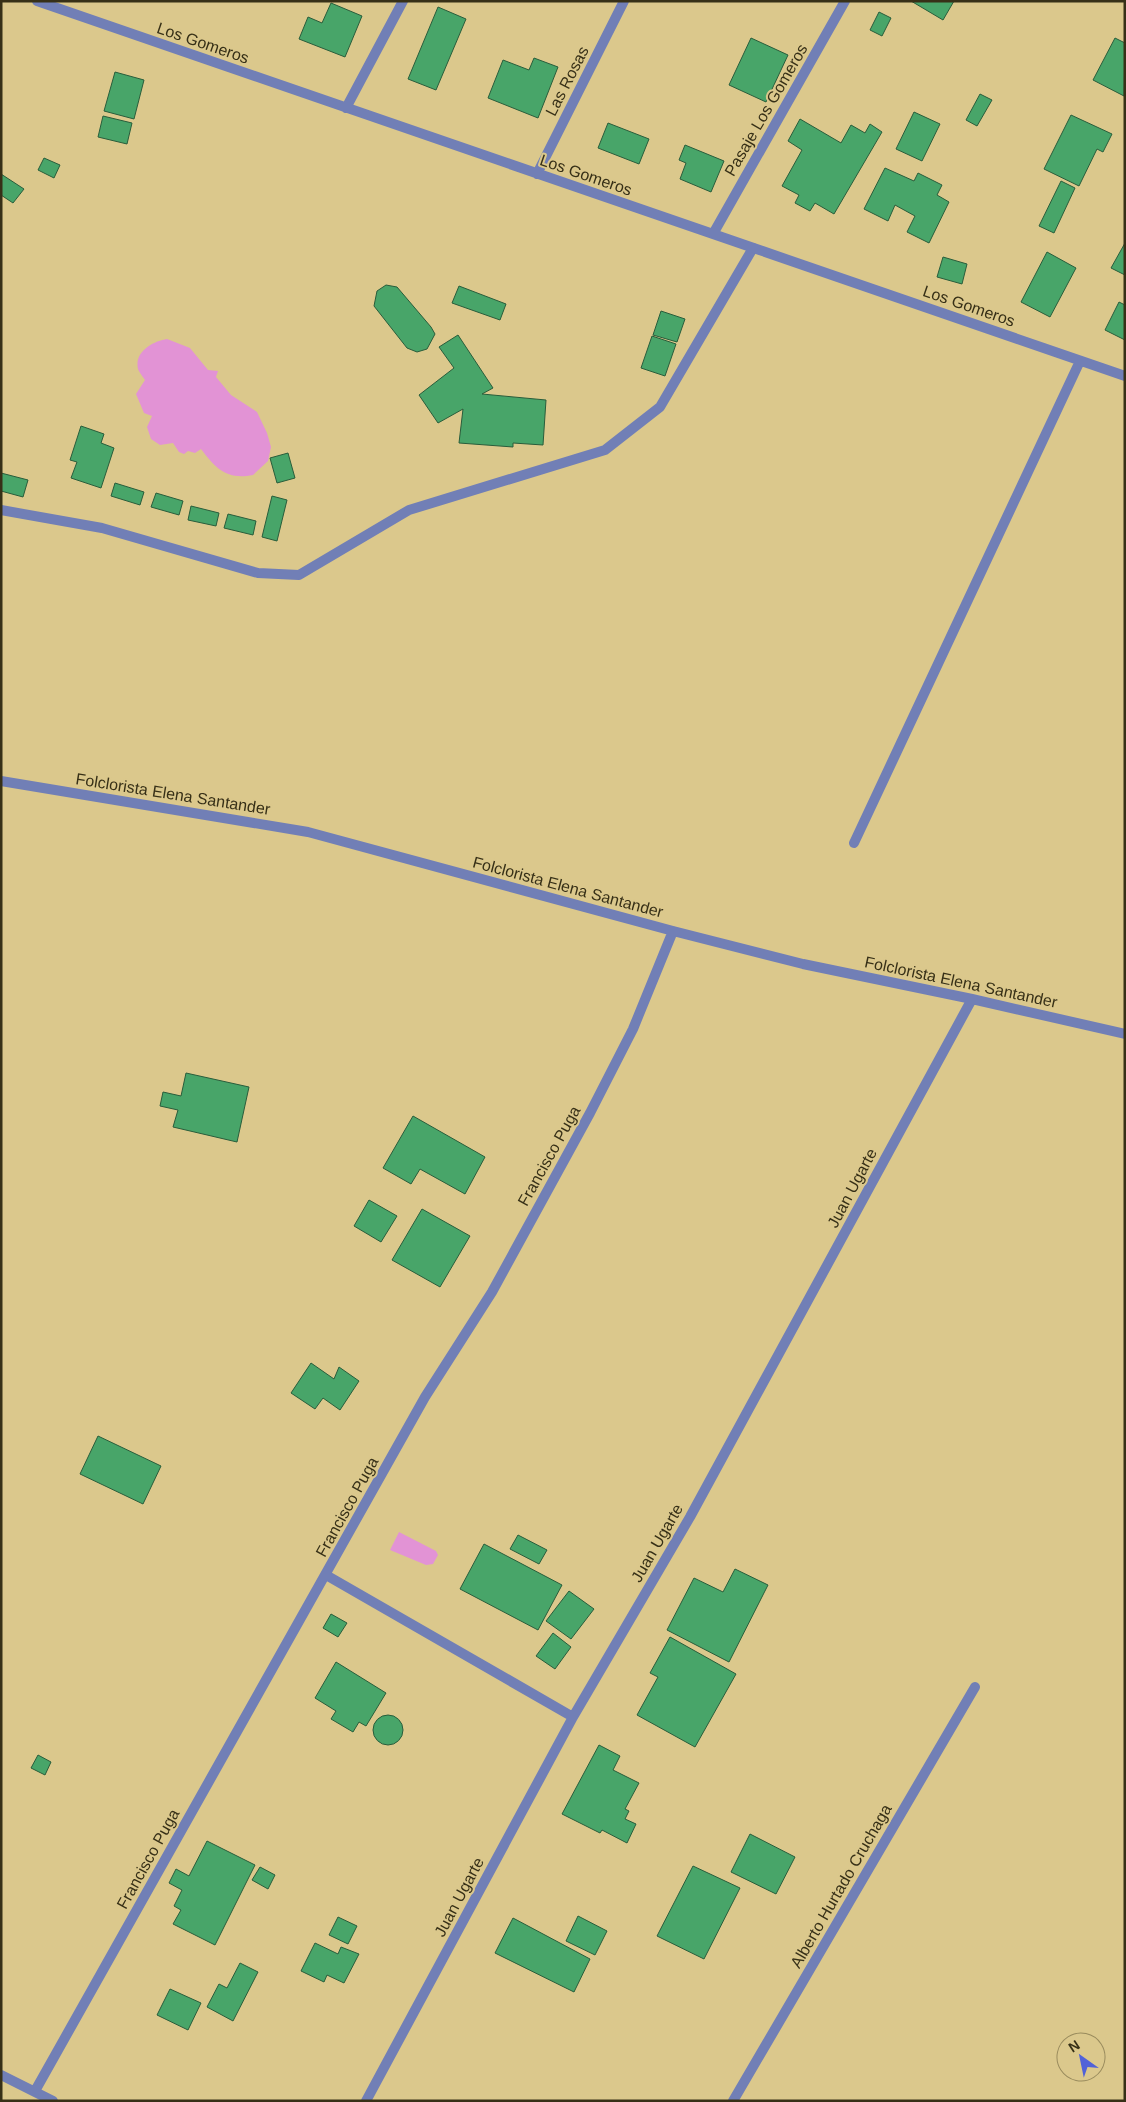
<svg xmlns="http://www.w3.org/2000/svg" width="1126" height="2102" viewBox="0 0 1126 2102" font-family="Arial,sans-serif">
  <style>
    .water { fill: #e293d5 }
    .building { fill: #48a569; stroke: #295d3b }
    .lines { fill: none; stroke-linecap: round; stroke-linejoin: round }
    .lane { stroke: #717fb6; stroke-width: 10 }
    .street { stroke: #717fb6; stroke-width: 10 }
    .labels { text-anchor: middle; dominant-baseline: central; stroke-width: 4; stroke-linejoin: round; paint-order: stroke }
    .street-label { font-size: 16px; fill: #373017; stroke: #dbc88c }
  </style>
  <rect width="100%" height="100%" fill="#dbc88c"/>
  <path class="water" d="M167 339 190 348 208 370 218 371 216 377 231 395 257 412 267 433 271 447 268 461 253 475C227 480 216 469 201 449L195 453 188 451 184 454 179 452 173 443 160 445 151 439 147 427 152 416 144 413 136 394 145 380C143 377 139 372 138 369 134 351 154 341 167 339Z
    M399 1532 436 1551 438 1555 433 1564 426 1565 390 1550Z"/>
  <path class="building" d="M911 1H954L943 20Z
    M331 3 362 16 345 57 299 39 308 17 322 23Z
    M438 7 466 19 436 90 408 79Z
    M879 12 891 18 882 36 870 30Z
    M751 38 788 55 766 102 729 85Z
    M1115 38 1125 43 1124 96 1093 80Z
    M534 58 558 67 538 118 488 98 503 60 529 70Z
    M115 72 144 80 134 119 104 111Z
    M980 94 992 100 977 126 966 120Z
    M914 112 940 124 922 161 896 149Z
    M1071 115 1112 134 1103 152 1097 149 1079 186 1044 169Z
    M103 116 132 123 127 144 98 137Z
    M800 119 841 143 851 125 865 133 870 124 882 132 834 214 815 203 810 211 795 203 799 195 782 186 802 150 788 141Z
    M608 123 649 139 639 164 598 148Z
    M685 145 724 161 711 192 680 179 686 163 679 160Z
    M44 158 60 165 54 178 38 170Z
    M885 168 914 181 918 173 942 185 937 195 949 202 929 243 907 232 915 216 895 205 888 221 864 209Z
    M1 174 24 189 13 203 1 195Z
    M1061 181 1075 188 1054 233 1039 226Z
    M1125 243V275L1111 268Z
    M1047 252 1076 268 1050 317 1021 302Z
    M943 257 967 264 962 284 937 277Z
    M386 285 397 287 431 327 435 334 427 349 417 352 407 348 374 306 377 291Z
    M459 286 506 304 500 320 452 303Z
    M1119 302 1125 305V340L1105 330Z
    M661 311 685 319 677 342 653 335Z
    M458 335 493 388 482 394 546 400 543 445 513 443V447L459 443 463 409 438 423 419 395 454 368 439 347Z
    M652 336 676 344 665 376 641 368Z
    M81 426 104 434 101 443 114 448 101 488 71 478 77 462 70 460Z
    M288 453 295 478 277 483 270 458Z
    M1 473 28 480 23 497 1 491Z
    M115 483 144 492 140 505 111 496Z
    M156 493 183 501 179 515 151 507Z
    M272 496 287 500 277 541 262 537Z
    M191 506 219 513 216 526 188 520Z
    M228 514 256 521 253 535 224 528Z
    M186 1073 249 1087 237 1142 173 1127 178 1110 160 1106 163 1092 181 1096Z
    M413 1116 485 1157 465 1194 420 1169 411 1184 383 1168Z
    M369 1200 397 1216 381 1242 354 1226Z
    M422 1209 470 1236 440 1287 392 1260Z
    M311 1363 334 1379 339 1367 359 1381 340 1410 323 1398 315 1409 291 1393Z
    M98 1436 161 1466 143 1504 80 1474Z
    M518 1535 547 1550 539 1564 510 1549Z
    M484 1544 562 1585 538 1630 460 1589Z
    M735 1569 768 1585 729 1662 667 1630 694 1578 723 1592Z
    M569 1591 594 1609 571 1639 546 1621Z
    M331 1614 347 1623 338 1637 323 1628Z
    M553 1633 571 1647 555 1669 536 1656Z
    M670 1637 736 1674 695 1747 637 1715 658 1677 650 1673Z
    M336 1662 386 1693 366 1726 359 1722 353 1732 331 1719 336 1711 315 1698Z
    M373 1730a15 15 0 1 1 30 0a15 15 0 1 1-30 0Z
    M599 1745 620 1756 613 1770 639 1783 625 1809 629 1811 625 1819 636 1824 627 1843 602 1830 600 1833 562 1814Z
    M38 1755 51 1762 45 1775 31 1768Z
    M750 1834 795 1857 776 1894 731 1872Z
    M207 1841 255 1865 215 1945 173 1924 181 1910 174 1906 182 1890 169 1883 176 1869 189 1876Z
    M693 1866 740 1888 704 1959 657 1936Z
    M260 1867 275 1875 268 1889 252 1880Z
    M578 1916 607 1931 595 1955 566 1941Z
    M338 1917 357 1926 348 1944 329 1935Z
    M513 1918 590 1959 574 1992 495 1953Z
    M315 1943 338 1954 341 1947 359 1954 344 1983 327 1975 324 1982 301 1971Z
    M240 1963 258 1972 233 2021 207 2007 219 1984 227 1988Z
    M170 1989 201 2003 188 2030 157 2015Z"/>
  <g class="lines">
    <path class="lane" d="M1 510 102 528 258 573 299 575 409 510 605 450 660 407 753 248"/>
    <path class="street" d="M37 1 1125 376
      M346 108 403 1
      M537 174 624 1
      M713 234 845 1
      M1 781 308 832 673 931 803 964 972 999 1125 1034
      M854 843 1080 361
      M326 1575 573 1717
      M1 2075 53 2101
      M35 2091 425 1397 492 1292 590 1113 633 1029 673 931
      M366 2101 573 1717 690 1517 972 999
      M733 2101 975 1687"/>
  </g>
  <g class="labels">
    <g class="street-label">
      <text transform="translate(203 43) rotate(19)">Los Gomeros</text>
      <text transform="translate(567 81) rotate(-63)">Las Rosas</text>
      <text transform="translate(766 110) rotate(-60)">Pasaje Los Gomeros</text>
      <text transform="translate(586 175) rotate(19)">Los Gomeros</text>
      <text transform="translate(969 306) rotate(19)">Los Gomeros</text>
      <text transform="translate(173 794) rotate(9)">Folclorista Elena Santander</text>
      <text transform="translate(568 887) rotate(15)">Folclorista Elena Santander</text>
      <text transform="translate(961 982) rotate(12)">Folclorista Elena Santander</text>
      <text transform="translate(549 1156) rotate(-61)">Francisco Puga</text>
      <text transform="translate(852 1188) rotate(-62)">Juan Ugarte</text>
      <text transform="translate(347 1507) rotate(-61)">Francisco Puga</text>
      <text transform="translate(657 1543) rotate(-60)">Juan Ugarte</text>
      <text transform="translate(148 1859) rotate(-61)">Francisco Puga</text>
      <text transform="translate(841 1886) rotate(-60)">Alberto Hurtado Cruchaga</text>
      <text transform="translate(459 1897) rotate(-62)">Juan Ugarte</text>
    </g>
  </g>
  <rect width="1126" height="2102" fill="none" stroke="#373017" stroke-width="5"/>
  <g transform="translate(1081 2057) rotate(327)"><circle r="24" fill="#dbc88c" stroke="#998b5d"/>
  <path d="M0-4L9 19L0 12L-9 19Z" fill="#5162d8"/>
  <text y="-8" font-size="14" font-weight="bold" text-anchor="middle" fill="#373017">N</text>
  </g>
</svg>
